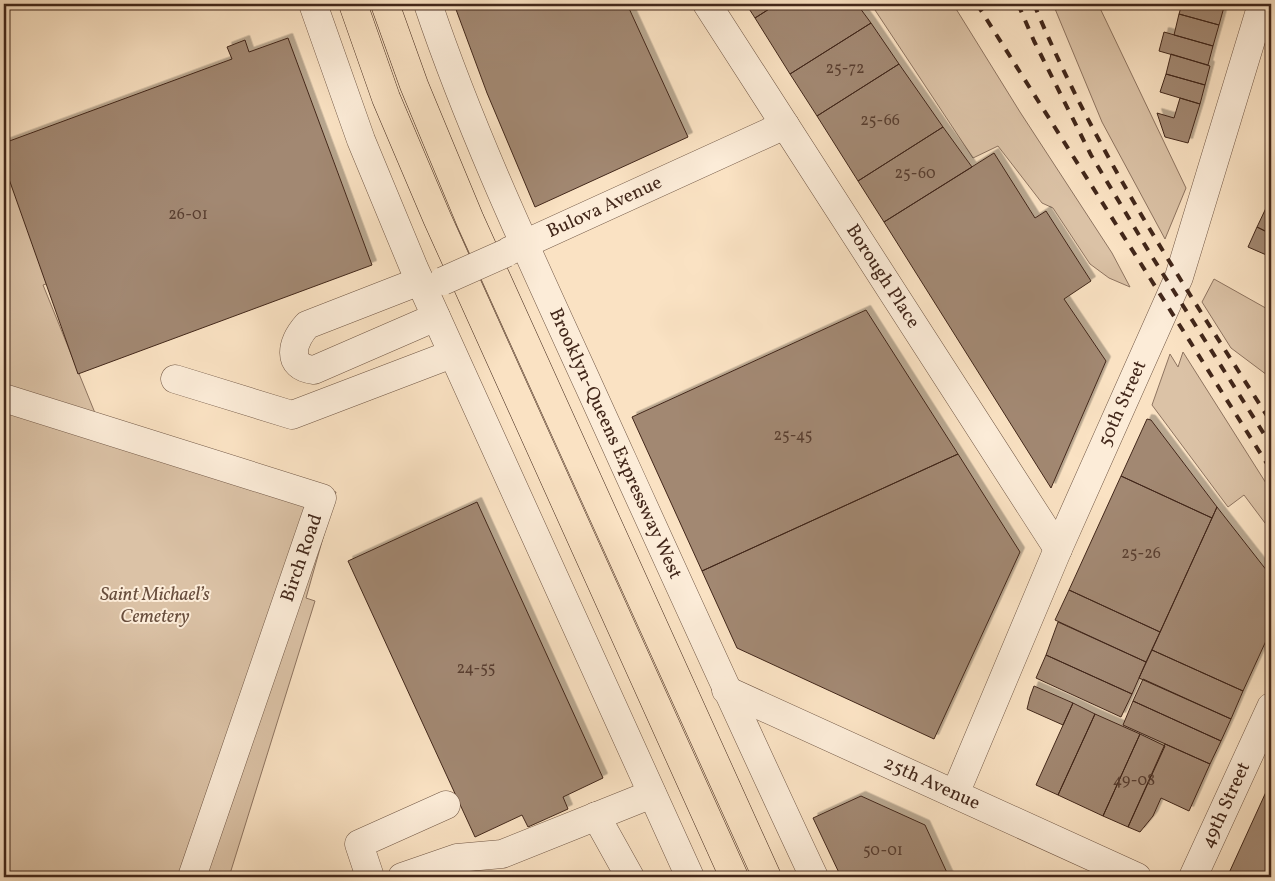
<svg xmlns="http://www.w3.org/2000/svg" width="1275" height="881" viewBox="0 0 1275 881" font-family="Vollkorn,serif">
  <style>
    .green { fill: #dbc2a6; stroke: #8e7460 }
    .building { fill: #a28872; stroke: #42271a; filter: url(#shadow) }
    .lines { fill: none; stroke-linecap: round; stroke-linejoin: round }
    .minor-casing { stroke: #705644; stroke-width: 29 }
    .highway-casing { stroke: #42271a; stroke-width: 29 }
    .minor { stroke: #fcecd8; stroke-width: 28 }
    .highway { stroke: #fae2c3; stroke-width: 28 }
    .rail { stroke: #42271a; stroke-width: 4; stroke-dasharray: 9 9; stroke-linecap: butt }
    .minor-bridge-casing { stroke: #705644; stroke-width: 29; stroke-linecap: butt }
    .minor-bridge { stroke: #fcecd8; stroke-width: 28 }
    .labels { text-anchor: middle; dominant-baseline: central; stroke-width: 4; stroke-linejoin: round; paint-order: stroke }
    .number-label { font-size: 16px; fill: #5a3f30 }
    .street-label { font-size: 19px; fill: #42271a; stroke: #fcecd8 }
    .park-label { font-size: 19px; font-style: italic; fill: #684e3d; stroke: #fcecd8 }
  </style>
  <defs>
    <filter id="shadow"><feDropShadow dx="4.5" dy="-4.5" stdDeviation="0" flood-color="#0004"/></filter>
  </defs>
  <rect width="100%" height="100%" fill="#fae2c3"/>
  <filter id="stains"><feTurbulence type="fractalNoise" baseFrequency=".004" numOctaves="4"/><feColorMatrix values="0 0 0 0 .2 0 0 0 0 .09 0 0 0 0 .02 0 0 0 .5 -.17"/></filter>
  <radialGradient id="worn" r=".72"><stop offset=".6" stop-color="#630" stop-opacity="0"/><stop offset="1" stop-color="#630" stop-opacity=".3"/></radialGradient>
  <path class="green" d="M871 4H953L1020 112 1112 253 1130 287 1109 278 1090 264 1053 208 1042 203 998 146 973 158Z
    M1053 4H1098L1186 188 1165 239 1102 122Z
    M4 164 49 283 43 285 95 413 336 492 306 598 315 601 229 877H4Z
    M1214 279 1271 311V378L1231 348 1202 302Z
    M1183 352 1271 491V531L1244 495 1228 507 1152 405 1170 354 1178 367Z"/>
  <path class="building" d="M454 4H627L688 137 535 207 487 93Z
    M746 4H777L755 18Z
    M777 4H857L871 23 790 74 755 18Z
    M1182 4H1213L1224 7 1219 25 1179 14Z
    M1179 14 1219 25 1213 46 1174 35Z
    M871 23 899 64 817 116 790 74Z
    M1164 32 1213 46 1208 65 1159 51Z
    M288 38 372 265 78 374 4 165V143L232 59 227 47 245 40 249 52Z
    M1171 54 1210 66 1205 85 1166 74Z
    M899 64 943 127 858 181 817 116Z
    M1166 74 1205 85 1200 104 1160 92Z
    M1180 98 1200 104 1188 143 1165 137 1157 113 1174 118Z
    M943 127 972 167 884 222 858 181Z
    M994 153 1035 218 1046 211 1091 281 1064 299 1106 361 1051 488 884 222Z
    M1271 196V211L1266 208Z
    M1266 208 1271 211V234L1257 227Z
    M1257 227 1271 234V257L1248 247Z
    M866 310 958 454 702 571 632 417Z
    M1147 419 1151 420 1217 507 1212 518 1121 476Z
    M958 454 1020 552 934 739 737 648 702 571Z
    M1121 476 1212 518 1160 632 1069 590Z
    M477 502 603 778 563 797 568 809 528 827 522 815 475 837 348 561Z
    M1217 507 1271 576V630L1243 691 1152 650Z
    M1069 590 1160 632 1146 662 1055 620Z
    M1058 622 1146 662 1132 694 1046 655Z
    M1152 650 1243 691 1231 719 1139 678Z
    M1046 655 1132 694 1121 717 1036 678Z
    M1143 679 1231 719 1221 741 1133 701Z
    M1034 686 1073 703 1063 725 1027 709 1030 697Z
    M1133 701 1221 741 1210 764 1123 725Z
    M1073 703 1095 714 1058 795 1036 785Z
    M1095 714 1140 734 1103 816 1058 795Z
    M1140 734 1165 746 1128 827 1103 816Z
    M1165 744 1210 764 1189 811 1161 798 1153 816 1140 832 1128 827Z
    M1271 781V877H1237L1229 873Z
    M861 796 925 825 949 877H841L813 818Z"/>
  <g class="lines">
    <defs>
      <g id="minor">
        <path d="M313 4 361 140 414 268 690 877"/>
        <path id="s1" d="M428 4C472 134 531 259 588 384 663 549 737 713 814 877"/>
        <path id="s2" d="M707 4 1058 549"/>
        <path id="s3" d="M509 251 785 125"/>
        <path d="M420 281 307 325C292 342 285 367 314 370L436 317"/>
        <path d="M175 379 292 415 452 354"/>
        <path d="M4 398 322 498 192 877"/>
        <path id="s4" d="M726 690 1137 877"/>
        <path id="s5" d="M955 794 1058 549 1179 277 1262 4"/>
        <path d="M596 816 630 877"/>
        <path d="M370 877 359 844 446 805"/>
        <path d="M402 877 457 858 502 854 652 794"/>
        <path id="s6" d="M1193 877 1271 707"/>
      </g>
      <path id="highway" d="M353 4 386 98 437 218 734 877
        M385 4 414 85 470 220 767 877"/>
    </defs>
    <use href="#minor" class="minor-casing"/>
    <use href="#highway" class="highway-casing"/>
    <use href="#minor" class="minor"/>
    <use href="#highway" class="highway"/>
    <path class="rail" d="M977 4 1271 470
      M1018 4 1034 41 1091 155 1151 255 1271 445
      M1034 4C1095 152 1185 287 1271 422"/>
    <defs>
      <path id="minor-bridge" d="M443 281 506 253"/>
    </defs>
    <use href="#minor-bridge" class="minor-bridge-casing"/>
    <use href="#minor-bridge" class="minor-bridge"/>
  </g>
  <g class="labels">
    <g class="number-label">
      <text x="845" y="69">25-72</text>
      <text x="880" y="121">25-66</text>
      <text x="915" y="174">25-60</text>
      <text x="188" y="215">26-01</text>
      <text x="793" y="436">25-45</text>
      <text x="1141" y="554">25-26</text>
      <text x="476" y="669">24-55</text>
      <text x="1134" y="781">49-08</text>
      <text x="883" y="851">50-01</text>
    </g>
    <g class="street-label">
      <text stroke="none"><textPath href="#s3" startOffset="105">Bulova Avenue</textPath></text>
      <text stroke="none"><textPath href="#s2" startOffset="324">Borough Place</textPath></text>
      <text stroke="none"><textPath href="#s5" startOffset="425">50th Street</textPath></text>
      <text stroke="none"><textPath href="#s1" startOffset="478">Brooklyn-Queens Expressway West</textPath></text>
      <text transform="translate(302 558) rotate(-71)">Birch Road</text>
      <text stroke="none"><textPath href="#s4" startOffset="226">25th Avenue</textPath></text>
      <text stroke="none"><textPath href="#s6" startOffset="79">49th Street</textPath></text>
    </g>
    <g class="park-label">
      <text x="155" y="595">Saint Michael’s<tspan x="155" dy="22">Cemetery</tspan></text>
    </g>
  </g>
  <rect width="1275" height="881" fill="none" stroke="#fae2c3" stroke-width="20"/>
  <rect x="5" y="5" width="1265" height="871" fill="none" stroke="#42271a" stroke-width="2.5"/>
  <rect x="10" y="10" width="1255" height="861" fill="none" stroke="#42271a"/>
  <rect width="100%" height="100%" filter="url(#stains)"/>
  <rect width="100%" height="100%" fill="url(#worn)"/>
</svg>
